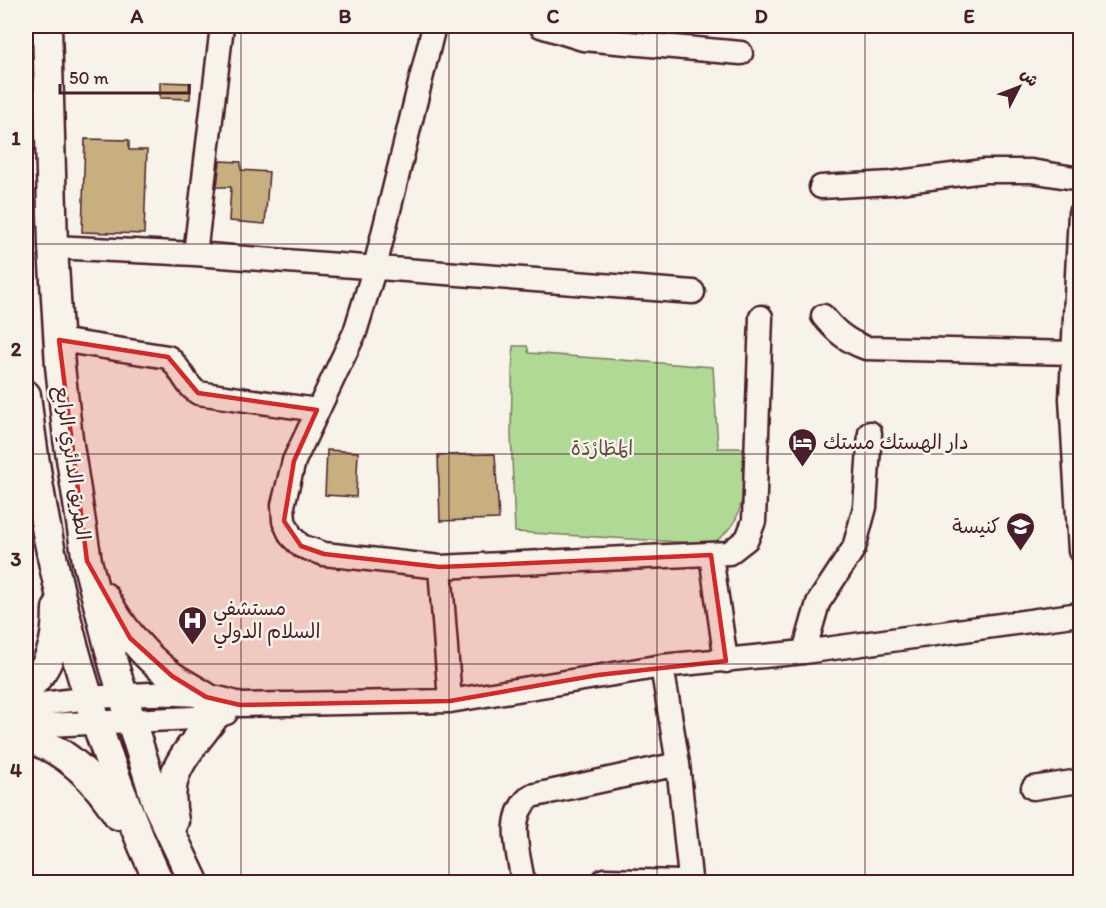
<svg xmlns="http://www.w3.org/2000/svg" width="1106" height="908" viewBox="0 0 1106 908" font-family="Itim,'Playpen Sans Arabic',sans-serif">
  <style>
    .green { fill: #b0d996; stroke: #7d7c60; stroke-width: 1.5 }
    .building { fill: #c7af7f; stroke: #4a1f2b; stroke-width: 1.5 }
    .lines { fill: none; stroke-linecap: round; stroke-linejoin: round }
    .minor-casing { stroke: #4a1f2b; stroke-width: 27 }
    .major-casing { stroke: #4a1f2b; stroke-width: 33 }
    .minor { stroke: #f7f3e8; stroke-width: 22 }
    .major { stroke: #f7f3e8; stroke-width: 28 }
    .marked { fill: #d62828; fill-opacity: 0.2; stroke: #d62828; stroke-width: 4.5; stroke-linejoin: round }
    .grid { fill: none; stroke: #4a1f2b; stroke-width: 1.5; stroke-opacity: 0.55 }
    .labels { text-anchor: middle; dominant-baseline: central; stroke-width: 5; stroke-linejoin: round; paint-order: stroke }
    .poi-label { font-size: 20px; fill: #4a1f2b; stroke: #f7f3e8; text-anchor: start }
    .park-label { font-size: 20px; fill: #644e46; stroke: #f7f3e8 }
    .street-label { font-size: 20px; fill: #4a1f2b; stroke: #f7f3e8 }
    .neatline { fill: none; stroke: #4a1f2b; stroke-width: 2 }
    .grid-label { font-size: 20px; text-anchor: middle; font-weight: bold; fill: #4a1f2b }
  </style>
  <rect width="100%" height="100%" fill="#f7f3e8"/>
  <filter id="ink" filterUnits="userSpaceOnUse"><feTurbulence type="fractalNoise" baseFrequency=".0167" numOctaves="2"/><feDisplacementMap in="SourceGraphic" scale="12" xChannelSelector="R" yChannelSelector="G"/><feConvolveMatrix kernelMatrix="1 2 1 2 8 2 1 2 1" color-interpolation-filters="sRGB"/></filter>
  <g filter="url(#ink)">
    <path class="green" d="M513 346H527L529 353 713 367 718 448H743C741 491 751 517 712 544L515 532 511 433Z"/>
    <path class="building" d="M160 82 191 83 190 99 160 98Z
      M85 139 129 140V150H147L144 234 82 232Z
      M220 161 241 162V170L269 172 265 224 229 221 231 187H217Z
      M327 450 358 452 356 497 325 495Z
      M495 454 499 519 440 521 438 455Z"/>
    <g class="lines">
      <defs>
        <path id="minor" d="M434 26 375 267 355 332 294 461 283 505 284 521 291 536 301 546 324 554 440 567 729 553 747 539 754 521 761 317
          M541 26 583 39 741 53
          M821 187 891 183 984 171H1031L1080 179
          M1080 213 1071 399 1080 551
          M53 247 195 254 693 292
          M195 254 222 26
          M823 316C836 332 847 341 866 348L1074 353
          M59 340 168 357C181 367 184 384 198 393L317 410
          M711 555 726 661
          M440 567 450 701
          M804 652 818 603 854 548 865 507 870 433
          M26 706C77 699 194 683 240 705L450 701 662 666 804 652 1080 614
          M26 726 214 717 226 713
          M1033 788 1080 781
          M604 880 682 882 690 878 678 764 662 666
          M523 882C519 854 505 816 531 796L678 764"/>
        <path id="major" d="M47 26 53 247 60 366 68 439 87 561 114 666 157 804 194 882
          M26 395C45 564 88 728 159 882
          M104 597C121 627 142 654 170 675 181 683 194 689 206 697
          M26 689C51 668 57 640 57 609
          M26 738C67 749 96 780 118 815
          M174 821C163 770 187 755 214 717"/>
      </defs>
      <use href="#minor" class="minor-casing"/>
      <use href="#major" class="major-casing"/>
      <use href="#minor" class="minor"/>
      <use href="#major" class="major"/>
    </g>
  </g>
  <path class="marked" d="M59 340 168 357 198 393 317 410 294 461 284 521 301 546 324 554 440 567 711 555 726 661 598 675 450 701 240 705 206 697 172 676 130 638 87 561Z"/>
  <path class="grid" d="M241 26V882M449 26V882M657 26V882M865 26V882M26 244H1080M26 454H1080M26 664H1080"/>
  <defs>
    <symbol id="hotel-pin" viewBox="-11 -11 22 30"><path d="M0 17L-7.5 6A9.5 9.5 0 1 1 7.5 6Z" fill="#4a1f2b" stroke="#f7f3e8"/><path d="M-6-4.5h1.5V1H6V5H4.5V3h-9V5H-6ZM-4 0a1.8 1.8 0 1 1 3.6 0ZM.5 0V-2.5h3Q6-2.5 6 0Z" fill="#fff"/></symbol>
    <symbol id="school-pin" viewBox="-11 -11 22 30"><path d="M0 17L-7.5 6A9.5 9.5 0 1 1 7.5 6Z" fill="#4a1f2b" stroke="#f7f3e8"/><path d="M0-5L7-2L0 1L-7-2ZM-4 1L0 2.5L4 1V4Q0 6-4 4Z" fill="#fff"/></symbol>
    <symbol id="hospital-pin" viewBox="-11 -11 22 30"><path d="M0 17L-7.5 6A9.5 9.5 0 1 1 7.5 6Z" fill="#4a1f2b" stroke="#f7f3e8"/><path d="M-5-5h3v3.5h4V-5h3V5h-3V1.5h-4V5h-3Z" fill="#fff"/></symbol>
  </defs>
  <g fill-rule="evenodd">
    <use href="#hotel-pin" x="786" y="426" width="33" height="45"/>
    <use href="#school-pin" x="1004" y="510" width="33" height="45"/>
    <use href="#hospital-pin" x="176" y="604" width="33" height="45"/>
  </g>
  <g class="labels">
    <g class="poi-label">
      <text x="823" y="442">دار الهستك مستك</text>
      <text x="1000" y="526" text-anchor="end">كنيسة</text>
      <text x="213" y="608">مستشفي<tspan x="213" dy="23">السلام الدولي</tspan></text>
    </g>
    <g class="park-label">
      <text x="602" y="448">المَطَارْدَة</text>
    </g>
    <g class="street-label">
      <text transform="translate(73 463) rotate(82)">الطريق الدائري الرابع</text>
    </g>
  </g>
  <rect width="1106" height="908" fill="none" stroke="#f7f3e8" stroke-width="66"/>
  <g transform="translate(1019 87) rotate(48)" stroke="#f7f3e8" stroke-width="4.5" paint-order="stroke">
  <path d="M0-4.5L10 22L0 15L-10 22Z" fill="#4a1f2b"/>
  <text y="-9" font-size="16" font-weight="bold" text-anchor="middle" fill="#4a1f2b">ش</text>
  </g>
  <path d="M60 84v9h129v-9" fill="none" stroke="#4a1f2b" stroke-width="3"/>
  <text x="69" y="84" font-size="18" fill="#4a1f2b" stroke="#f7f3e8" stroke-width="4.5" paint-order="stroke">50 m</text>
  <rect x="33" y="33" width="1040" height="842" class="neatline"/>
  <g class="grid-label">
    <text x="137" y="23">A</text>
    <text x="345" y="23">B</text>
    <text x="553" y="23">C</text>
    <text x="761" y="23">D</text>
    <text x="969" y="23">E</text>
    <text x="16" y="145">1</text>
    <text x="16" y="356">2</text>
    <text x="16" y="566">3</text>
    <text x="16" y="777">4</text>
  </g>
</svg>
